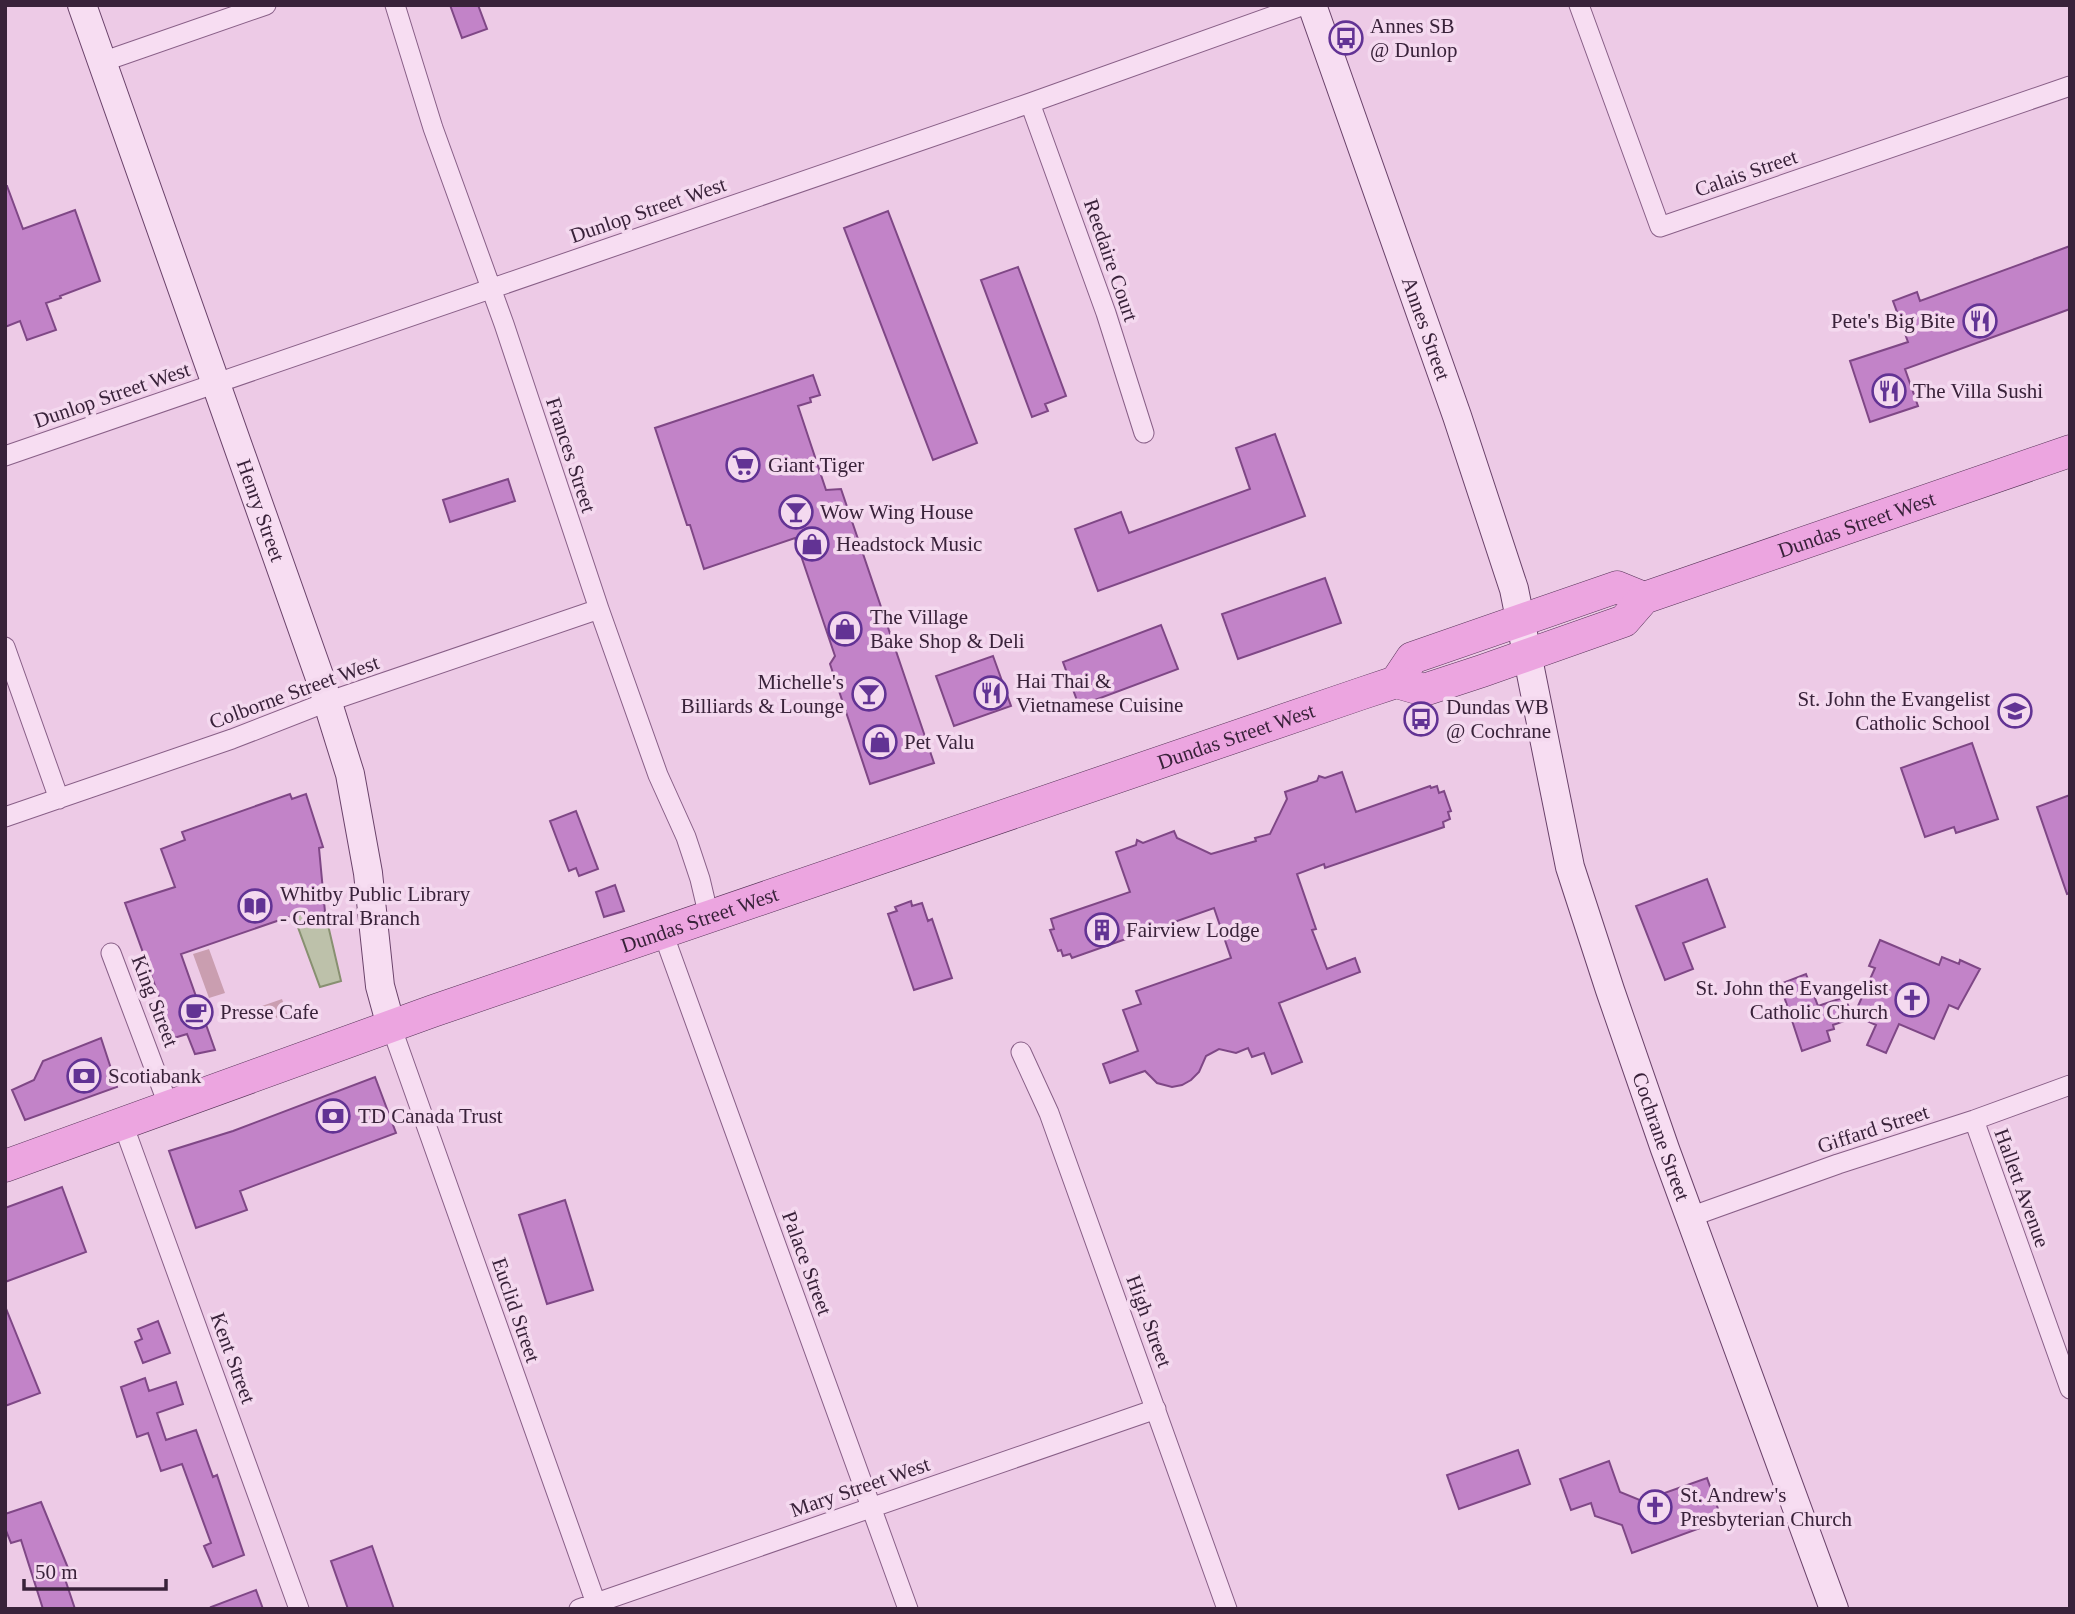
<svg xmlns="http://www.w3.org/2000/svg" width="2075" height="1614" viewBox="0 0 2075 1614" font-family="'Times New Roman',serif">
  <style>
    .green { fill: #ca9eb0 }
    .water { fill: #bdc1aa; stroke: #889071; stroke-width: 2 }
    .building { fill: #c283c8; stroke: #7f4786; stroke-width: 2 }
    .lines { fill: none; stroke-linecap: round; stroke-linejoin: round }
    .street-casing { stroke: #885f87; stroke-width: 21 }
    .secondary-casing { stroke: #6a426a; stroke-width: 30 }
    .primary-casing { stroke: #553357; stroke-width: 33 }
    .street { stroke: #f7ddf2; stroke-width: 19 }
    .secondary { stroke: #f7ddf2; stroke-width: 28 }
    .primary { stroke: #eca5e0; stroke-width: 32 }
    .labels { text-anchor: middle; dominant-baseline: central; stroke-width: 7; stroke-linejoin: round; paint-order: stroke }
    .poi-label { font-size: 21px; fill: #39223a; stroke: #f4d9ef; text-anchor: start }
    .street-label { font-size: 21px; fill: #39223a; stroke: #f4d9ef }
  </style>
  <rect width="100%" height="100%" fill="#edcae6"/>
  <path class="green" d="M209 949 225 993 209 998 193 954Z
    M282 999 287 1014 267 1021 262 1006Z"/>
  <path class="water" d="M299 887 308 918 325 912 341 981 320 987 285 892Z"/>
  <path class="building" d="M450 5H478L487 29 462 38Z
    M5 186H7L23 229 75 210 100 281 60 296 61 298 46 303 56 330 27 340 20 321 5 327Z
    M888 211 977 443 933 460 844 228Z
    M2070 246V309L1905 369 1918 406 1870 422 1850 361 1908 342 1893 301 1917 292 1920 301Z
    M1018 267 1066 396 1045 404 1048 411 1032 417 981 280Z
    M813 375 820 395 810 398 811 402 798 406 826 490 841 489 934 763 870 784 830 664 835 656 795 538 704 569 690 525H687L655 428Z
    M1275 434 1305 516 1098 591 1075 529 1121 512 1129 533 1250 489 1236 448Z
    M508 479 515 501 450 522 443 500Z
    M1325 578 1341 623 1238 659 1222 614Z
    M1161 625 1178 669 1079 706 1063 662Z
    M993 656 1011 706 954 726 936 676Z
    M1972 743 1998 819 1956 833 1954 827 1925 837 1901 768Z
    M1342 772 1356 812 1430 786 1431 788 1437 786 1439 793 1444 791 1451 811 1448 812 1450 819 1443 822 1444 827 1325 868 1324 864 1297 874 1316 929 1312 930 1327 969 1355 958 1360 972 1279 1003 1302 1062 1272 1074 1264 1053 1252 1057 1248 1048 1236 1053 1219 1049 1206 1056 1199 1072 1191 1080 1182 1085 1172 1087 1157 1083 1145 1071 1110 1083 1103 1064 1138 1051 1123 1010 1141 1004 1136 991 1231 958 1214 908 1072 958 1070 954 1063 956 1061 950 1058 951 1050 930 1054 929 1051 919 1130 892 1116 852 1136 845 1137 840 1143 843 1174 831 1177 838 1211 854 1256 841 1255 838 1270 834 1287 799 1285 792 1317 781 1319 776 1325 778Z
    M290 794 292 799 306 794 323 847 319 848 325 912 308 918 306 911 181 954 215 1050 195 1054 187 1034 174 1038 125 903 175 887 161 849 185 840 182 832Z
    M2070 795V893L2067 894 2037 807Z
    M576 811 598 869 579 876 576 868 569 871 550 821Z
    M1707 879 1725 927 1683 943 1693 969 1665 980 1636 906Z
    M615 885 624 911 604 917 596 892Z
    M911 901 912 906 922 903 928 921 932 919 952 978 914 990 888 914 897 911 895 907Z
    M1880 940 1939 965 1942 957 1959 964 1960 960 1980 969 1958 1009 1949 1005 1934 1039 1899 1024 1886 1053 1867 1045 1876 1025 1854 1015 1875 968 1869 966Z
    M1806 974 1818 1006 1845 997 1853 1018 1833 1025 1834 1029 1827 1031 1830 1041 1802 1051 1780 984Z
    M101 1038 117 1087 25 1120 12 1090 34 1080 43 1061Z
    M375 1077 396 1133 240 1191 247 1210 196 1228 169 1151 233 1131Z
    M62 1187 86 1252 5 1282V1208Z
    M565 1200 593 1290 547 1304 519 1215Z
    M5 1306 40 1393 5 1406Z
    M158 1321 170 1353 143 1363 135 1342 142 1339 138 1329Z
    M145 1378 149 1391 176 1382 183 1404 157 1413 166 1440 196 1430 213 1477 217 1475 244 1555 213 1567 204 1546 211 1543 182 1464 161 1471 148 1433 137 1437 121 1387Z
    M1518 1450 1530 1484 1459 1509 1447 1475Z
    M1609 1461 1620 1492 1642 1501 1707 1478 1722 1520 1632 1553 1622 1525 1595 1516 1591 1503 1571 1510 1560 1479Z
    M41 1502 68 1568 62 1570 75 1609H43L21 1540 11 1543 5 1528V1514Z
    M372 1546 394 1609H348L331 1561Z
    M256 1590 263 1609H212L211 1607Z"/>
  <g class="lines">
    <defs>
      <path id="street" d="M395 5 433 128 504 324 599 609 658 775 686 837 700 879 709 917
        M1579 5 1660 227 2070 86
        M102 62 266 5
        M1030 103 1106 313 1144 433
        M5 456 1030 103 1304 5
        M5 647 59 799
        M5 817 232 739 327 702 599 609
        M663 933 908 1609
        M111 953 169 1107
        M391 1026 598 1609
        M1021 1052 1049 1113 1227 1609
        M1974 1120 2070 1389
        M123 1124 299 1609
        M1690 1217 1838 1164 1974 1120 2070 1085
        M579 1609 1156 1409"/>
      <g id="secondary">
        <path id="s1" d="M82 5 321 681 350 774 368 873 380 986 391 1026"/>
        <path id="s2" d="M1312 5 1457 416 1514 589 1570 867 1610 990 1665 1149 1834 1609"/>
      </g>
      <g id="primary">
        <path d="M1396 682 1412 658 1617 587 1644 598"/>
        <path id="s3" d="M5 1166 433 1011 1360 694 1396 682 1424 690 1482 671 1624 621 1644 598 2070 451"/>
      </g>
    </defs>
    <use href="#street" class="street-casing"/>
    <use href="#secondary" class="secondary-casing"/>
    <use href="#primary" class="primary-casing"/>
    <use href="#street" class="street"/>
    <use href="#secondary" class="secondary"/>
    <use href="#primary" class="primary"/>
  </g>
  <defs>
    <symbol id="bus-ring" viewBox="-11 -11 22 22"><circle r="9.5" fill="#f4d9ef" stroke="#623394" stroke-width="1.5"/><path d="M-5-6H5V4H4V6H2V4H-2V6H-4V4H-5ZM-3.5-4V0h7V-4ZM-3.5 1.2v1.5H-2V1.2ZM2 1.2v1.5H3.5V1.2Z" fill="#623394"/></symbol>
    <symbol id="restaurant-ring" viewBox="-11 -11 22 22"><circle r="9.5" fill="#f4d9ef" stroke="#623394" stroke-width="1.5"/><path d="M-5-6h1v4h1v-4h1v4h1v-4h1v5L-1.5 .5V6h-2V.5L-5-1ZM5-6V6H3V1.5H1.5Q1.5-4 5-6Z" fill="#623394"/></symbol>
    <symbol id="supermarket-ring" viewBox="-11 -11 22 22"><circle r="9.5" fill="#f4d9ef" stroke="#623394" stroke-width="1.5"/><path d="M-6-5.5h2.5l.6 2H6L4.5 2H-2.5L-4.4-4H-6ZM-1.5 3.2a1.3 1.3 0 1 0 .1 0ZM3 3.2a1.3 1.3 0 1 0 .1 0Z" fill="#623394"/></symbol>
    <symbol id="bar-ring" viewBox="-11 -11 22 22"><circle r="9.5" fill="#f4d9ef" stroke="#623394" stroke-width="1.5"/><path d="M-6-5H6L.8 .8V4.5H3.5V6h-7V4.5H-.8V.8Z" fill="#623394"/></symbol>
    <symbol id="shop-ring" viewBox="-11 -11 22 22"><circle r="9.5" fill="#f4d9ef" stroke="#623394" stroke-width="1.5"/><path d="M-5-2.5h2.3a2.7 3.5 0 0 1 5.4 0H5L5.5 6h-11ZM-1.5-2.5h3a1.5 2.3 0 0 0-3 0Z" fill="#623394"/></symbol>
    <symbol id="school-ring" viewBox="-11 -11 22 22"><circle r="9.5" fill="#f4d9ef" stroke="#623394" stroke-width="1.5"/><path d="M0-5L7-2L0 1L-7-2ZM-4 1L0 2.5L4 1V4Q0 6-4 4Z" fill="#623394"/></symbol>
    <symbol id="library-ring" viewBox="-11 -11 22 22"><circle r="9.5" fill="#f4d9ef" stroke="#623394" stroke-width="1.5"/><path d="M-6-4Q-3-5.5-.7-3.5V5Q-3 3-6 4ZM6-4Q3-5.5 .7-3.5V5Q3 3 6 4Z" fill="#623394"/></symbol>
    <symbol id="building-ring" viewBox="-11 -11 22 22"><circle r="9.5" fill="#f4d9ef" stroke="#623394" stroke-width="1.5"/><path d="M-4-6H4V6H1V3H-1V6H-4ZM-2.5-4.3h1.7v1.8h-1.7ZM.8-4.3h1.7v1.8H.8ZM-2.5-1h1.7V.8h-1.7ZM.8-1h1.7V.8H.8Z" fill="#623394"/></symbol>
    <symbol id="church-ring" viewBox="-11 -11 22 22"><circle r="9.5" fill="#f4d9ef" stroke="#623394" stroke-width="1.5"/><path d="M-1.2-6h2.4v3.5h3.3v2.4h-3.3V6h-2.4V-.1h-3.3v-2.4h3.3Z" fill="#623394"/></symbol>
    <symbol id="cafe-ring" viewBox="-11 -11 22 22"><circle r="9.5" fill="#f4d9ef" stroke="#623394" stroke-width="1.5"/><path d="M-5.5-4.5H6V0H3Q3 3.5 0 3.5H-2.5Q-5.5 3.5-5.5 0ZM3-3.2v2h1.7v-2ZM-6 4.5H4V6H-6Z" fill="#623394"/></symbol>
    <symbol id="bank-ring" viewBox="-11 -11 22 22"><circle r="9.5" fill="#f4d9ef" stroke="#623394" stroke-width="1.5"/><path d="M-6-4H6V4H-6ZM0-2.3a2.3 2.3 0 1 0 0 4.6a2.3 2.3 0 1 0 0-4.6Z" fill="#623394"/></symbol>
  </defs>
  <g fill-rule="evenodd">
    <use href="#bus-ring" x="1327" y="19" width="38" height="38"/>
    <use href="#restaurant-ring" x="1961" y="302" width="38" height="38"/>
    <use href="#restaurant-ring" x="1870" y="372" width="38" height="38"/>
    <use href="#supermarket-ring" x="724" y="446" width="38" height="38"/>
    <use href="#bar-ring" x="777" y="493" width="38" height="38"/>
    <use href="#shop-ring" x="793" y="525" width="38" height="38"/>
    <use href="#shop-ring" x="826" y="610" width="38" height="38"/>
    <use href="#restaurant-ring" x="972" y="674" width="38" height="38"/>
    <use href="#bar-ring" x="850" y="675" width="38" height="38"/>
    <use href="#school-ring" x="1996" y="692" width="38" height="38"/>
    <use href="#bus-ring" x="1402" y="700" width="38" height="38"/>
    <use href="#shop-ring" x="861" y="723" width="38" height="38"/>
    <use href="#library-ring" x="236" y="887" width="38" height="38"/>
    <use href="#building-ring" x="1083" y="911" width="38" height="38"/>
    <use href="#church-ring" x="1893" y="981" width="38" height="38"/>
    <use href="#cafe-ring" x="177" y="993" width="38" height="38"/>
    <use href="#bank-ring" x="65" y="1057" width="38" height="38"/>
    <use href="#bank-ring" x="314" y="1097" width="38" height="38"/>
    <use href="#church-ring" x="1636" y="1488" width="38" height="38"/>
  </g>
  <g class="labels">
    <g class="poi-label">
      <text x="1370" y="26">Annes SB<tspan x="1370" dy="24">@ Dunlop</tspan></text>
      <text x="1955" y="321" text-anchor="end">Pete's Big Bite</text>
      <text x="1913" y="391">The Villa Sushi</text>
      <text x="768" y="465">Giant Tiger</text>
      <text x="820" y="512">Wow Wing House</text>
      <text x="836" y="544">Headstock Music</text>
      <text x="870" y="617">The Village<tspan x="870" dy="24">Bake Shop &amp; Deli</tspan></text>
      <text x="1016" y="681">Hai Thai &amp;<tspan x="1016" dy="24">Vietnamese Cuisine</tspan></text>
      <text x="844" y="682" text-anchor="end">Michelle's<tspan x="844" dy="24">Billiards &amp; Lounge</tspan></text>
      <text x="1990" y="699" text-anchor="end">St. John the Evangelist<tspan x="1990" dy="24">Catholic School</tspan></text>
      <text x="1446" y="707">Dundas WB<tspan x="1446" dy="24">@ Cochrane</tspan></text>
      <text x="904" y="742">Pet Valu</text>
      <text x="280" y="894">Whitby Public Library<tspan x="280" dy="24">- Central Branch</tspan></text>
      <text x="1126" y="930">Fairview Lodge</text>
      <text x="1888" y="988" text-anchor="end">St. John the Evangelist<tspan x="1888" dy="24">Catholic Church</tspan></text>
      <text x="220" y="1012">Presse Cafe</text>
      <text x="108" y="1076">Scotiabank</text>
      <text x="358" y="1116">TD Canada Trust</text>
      <text x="1680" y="1495">St. Andrew's<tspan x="1680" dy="24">Presbyterian Church</tspan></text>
    </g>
    <g class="street-label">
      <text transform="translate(1746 173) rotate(-19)">Calais Street</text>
      <text transform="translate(648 210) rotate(-19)">Dunlop Street West</text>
      <text transform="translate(1111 260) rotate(71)">Reedaire Court</text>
      <text stroke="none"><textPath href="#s2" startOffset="343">Annes Street</textPath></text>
      <text transform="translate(112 395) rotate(-19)">Dunlop Street West</text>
      <text transform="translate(571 455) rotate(72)">Frances Street</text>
      <text stroke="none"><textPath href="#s1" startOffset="536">Henry Street</textPath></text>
      <text stroke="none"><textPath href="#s3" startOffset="1969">Dundas Street West</textPath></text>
      <text transform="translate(294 692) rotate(-20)">Colborne Street West</text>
      <text stroke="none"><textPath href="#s3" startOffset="1304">Dundas Street West</textPath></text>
      <text stroke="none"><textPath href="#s3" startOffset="737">Dundas Street West</textPath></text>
      <text transform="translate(155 1001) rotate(69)">King Street</text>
      <text transform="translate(1873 1129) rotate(-18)">Giffard Street</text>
      <text stroke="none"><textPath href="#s2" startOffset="1186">Cochrane Street</textPath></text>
      <text transform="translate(2022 1188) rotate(70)">Hallett Avenue</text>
      <text transform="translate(807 1263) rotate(70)">Palace Street</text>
      <text transform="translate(516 1310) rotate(71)">Euclid Street</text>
      <text transform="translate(1149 1321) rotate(70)">High Street</text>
      <text transform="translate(233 1358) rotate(70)">Kent Street</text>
      <text transform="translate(860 1487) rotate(-19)">Mary Street West</text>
    </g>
  </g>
  <rect width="2075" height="1614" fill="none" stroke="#39223a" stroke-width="14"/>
  <path d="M24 1579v10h142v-10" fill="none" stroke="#39223a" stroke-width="3.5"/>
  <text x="35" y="1579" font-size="21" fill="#39223a" stroke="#f4d9ef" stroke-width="5" paint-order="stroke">50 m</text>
</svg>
